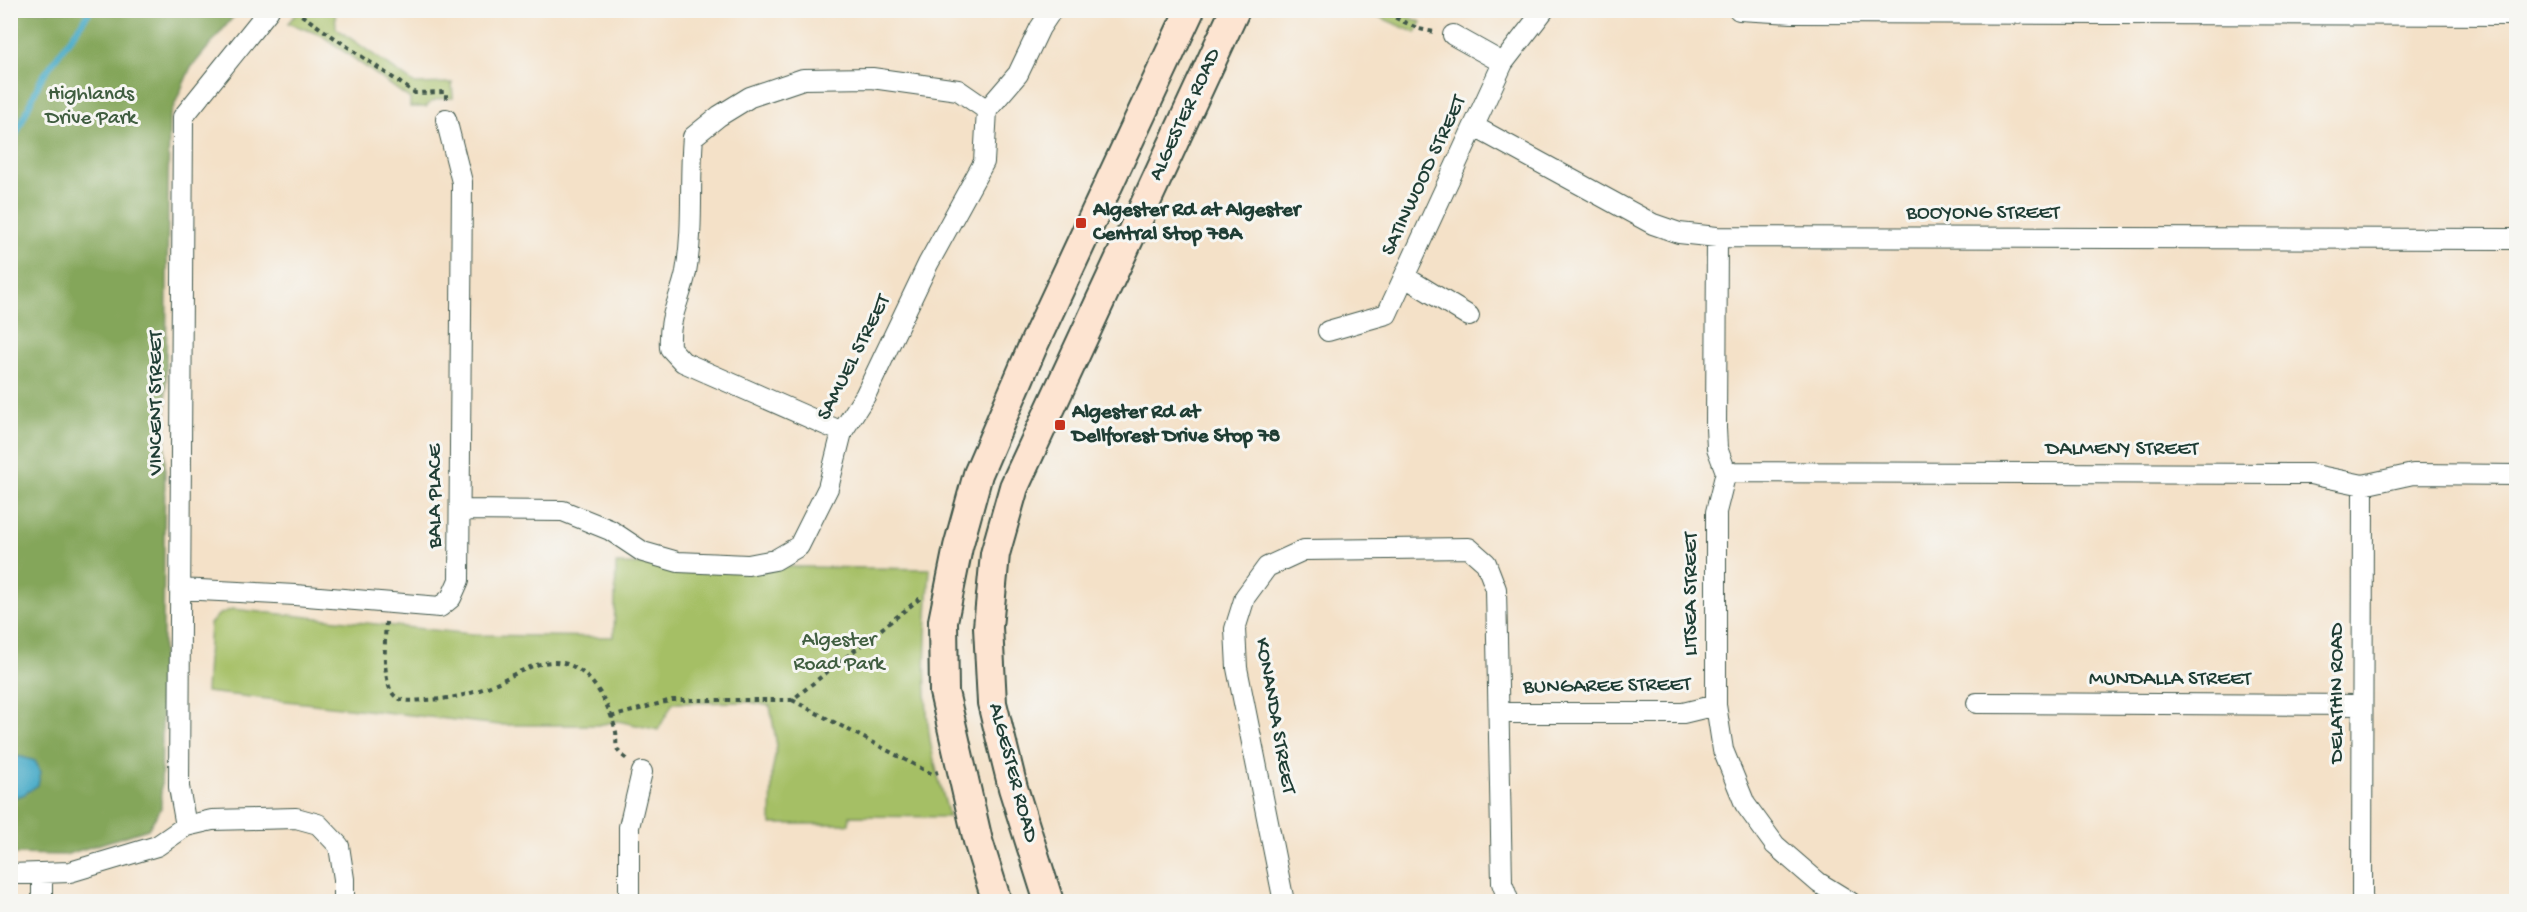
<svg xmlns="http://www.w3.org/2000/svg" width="2527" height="912" viewBox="0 0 2527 912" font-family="'Gochi Hand',sans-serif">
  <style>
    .green { fill: #a5bf65; stroke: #627e4c; stroke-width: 1.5 }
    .forest { fill: #84a65a; stroke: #527247; stroke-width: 1.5 }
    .water { fill: #47aac7; stroke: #33747e; stroke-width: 1.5 }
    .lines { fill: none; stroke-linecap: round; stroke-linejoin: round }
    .stream { stroke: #47aac7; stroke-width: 6 }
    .minor-casing { stroke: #3f564a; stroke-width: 22 }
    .secondary-casing { stroke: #3f564a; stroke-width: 32 }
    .path { stroke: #3f564a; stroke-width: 4; stroke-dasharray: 4.5 4.5; stroke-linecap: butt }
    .minor { stroke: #fff; stroke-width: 20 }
    .secondary { stroke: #fde4d1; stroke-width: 28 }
    .poi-dot { fill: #c8321e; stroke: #f6f6f2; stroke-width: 2 }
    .labels { text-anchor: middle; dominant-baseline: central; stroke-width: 6; stroke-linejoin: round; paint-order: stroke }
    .park-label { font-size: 21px; fill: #405e40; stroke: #f6f6f2 }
    .street-label { font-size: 21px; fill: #1f3d34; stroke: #f6f6f2 }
    .poi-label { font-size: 21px; font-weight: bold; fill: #1f3d34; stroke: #f6f6f2; text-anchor: start }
  </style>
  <rect width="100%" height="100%" fill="#f6f6f2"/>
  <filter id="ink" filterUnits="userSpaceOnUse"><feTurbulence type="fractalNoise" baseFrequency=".0167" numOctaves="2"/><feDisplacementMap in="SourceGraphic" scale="12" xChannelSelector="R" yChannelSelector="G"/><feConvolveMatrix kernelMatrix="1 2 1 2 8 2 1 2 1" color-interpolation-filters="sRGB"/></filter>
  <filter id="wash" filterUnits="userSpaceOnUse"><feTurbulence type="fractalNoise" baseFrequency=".008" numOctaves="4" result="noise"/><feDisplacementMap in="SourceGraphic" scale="24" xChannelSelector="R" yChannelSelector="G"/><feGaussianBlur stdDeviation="1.35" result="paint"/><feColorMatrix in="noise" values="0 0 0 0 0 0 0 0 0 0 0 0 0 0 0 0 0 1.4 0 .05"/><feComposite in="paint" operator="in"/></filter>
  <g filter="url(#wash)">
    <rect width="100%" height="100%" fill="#f4e1c8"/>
    <path class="green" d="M299 11H335L336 28 415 84 452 83 453 98C442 98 433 98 426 107H410V99L321 35 288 23Z
      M1366 11H1395L1421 22 1416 33Z
      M616 564 930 569C926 626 922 683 930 740 934 766 943 792 949 817L850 816 849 824H771L772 772 777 746 770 706 749 702 673 703 658 730 618 721 598 725H500L206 692 210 624 218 615 232 609 481 635 614 637Z"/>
    <path class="forest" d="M11 11H251L234 16 190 69 169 118 161 808 148 829 65 855 11 854 10 798 23 795 22 757 10 756Z"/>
    <path class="water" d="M10 756 22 757 35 761 41 772 38 785 23 795 11 798Z"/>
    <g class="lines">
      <path class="stream" d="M10 148 41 79 91 10"/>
    </g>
  </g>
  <g filter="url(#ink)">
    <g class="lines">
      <defs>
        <path id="minor" d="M1739 10 1793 13 2516 15
          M1453 35 1503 63
          M1475 127 1653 224 1679 233 1717 237 2516 239
          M1717 237 1716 428 1717 448 1726 472 1716 512V705L1723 750 1745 804 1775 845 1819 883 1850 902
          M1405 277 1469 316
          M1328 331 1387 314 1503 63 1544 10
          M842 432 683 362 670 348C668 316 680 301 686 272 694 227 689 181 693 137L719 116 750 97 803 79 872 78 958 90 987 110
          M1726 472 2310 474 2363 485 2413 474 2516 475
          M460 510 563 511 610 530 643 552 678 562 748 565 775 560 799 546 828 488 842 432 865 396 928 264 984 162 987 110 1018 74 1040 28 1052 10
          M180 589 295 595 440 607 451 598 459 580 462 182 446 119
          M1977 703 2362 705
          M1499 713H1683L1716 705
          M186 826 179 787 183 117 269 10
          M10 874 70 872 157 846 186 826 212 820 296 818 318 824 339 846 344 879V902
          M42 902V874
          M629 902V827L642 772
          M1284 902 1237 668 1235 629 1245 597 1267 567 1304 550 1469 548 1486 563 1496 589 1502 883 1509 902
          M2362 902 2363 485"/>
        <path id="secondary" d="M997 902 978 841 944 692 943 621 958 547 978 474 1033 346 1190 10
          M1049 902 1013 788 992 703 988 627 995 554 1014 487 1235 10"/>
      </defs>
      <use href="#minor" class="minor-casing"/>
      <use href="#secondary" class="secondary-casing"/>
      <path class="path" d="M294 10 415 93 446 92V100
        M1379 10 1419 29 1434 32
        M386 622C385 638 381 686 396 697 404 702 413 701 423 700 444 700 465 696 485 688 509 679 540 655 567 664 594 673 610 707 616 732 617 737 615 746 618 750 619 754 625 757 628 760
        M792 700 932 774 938 772
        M611 717 672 700H792L923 596"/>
      <use href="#minor" class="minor"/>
      <use href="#secondary" class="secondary"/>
    </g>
  </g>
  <g class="poi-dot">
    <rect x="1075" y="217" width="12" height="12" rx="3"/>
    <rect x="1054" y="419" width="12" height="12" rx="3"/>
  </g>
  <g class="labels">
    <g class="park-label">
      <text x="91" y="95">Highlands<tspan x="91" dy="24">Drive Park</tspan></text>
      <text x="839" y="641">Algester<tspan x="839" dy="24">Road Park</tspan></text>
    </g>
    <g class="street-label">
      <text transform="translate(1186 115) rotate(-65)">ALGESTER ROAD</text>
      <text transform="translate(1425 176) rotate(-65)">SATINWOOD STREET</text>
      <text x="1983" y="214">BOOYONG STREET</text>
      <text transform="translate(855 358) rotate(-63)">SAMUEL STREET</text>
      <text transform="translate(157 403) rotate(-90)">VINCENT STREET</text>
      <text x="2122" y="450">DALMENY STREET</text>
      <text transform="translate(436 496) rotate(-90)">BALA PLACE</text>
      <text transform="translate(1692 594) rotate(-90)">LITSEA STREET</text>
      <text x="2170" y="680">MUNDALLA STREET</text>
      <text transform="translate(1607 687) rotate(-1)">BUNGAREE STREET</text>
      <text transform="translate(2338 693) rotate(-90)">DELATHIN ROAD</text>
      <text transform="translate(1274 716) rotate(80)">KONANDA STREET</text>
      <text transform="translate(1012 773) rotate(75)">ALGESTER ROAD</text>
    </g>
    <g class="poi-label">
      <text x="1093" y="211">Algester Rd at Algester<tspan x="1093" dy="24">Central Stop 78A</tspan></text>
      <text x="1072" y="413">Algester Rd at<tspan x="1072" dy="24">Dellforest Drive Stop 78</tspan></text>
    </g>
  </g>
  <rect width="2527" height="912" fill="none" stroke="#f6f6f2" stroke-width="36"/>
</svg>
